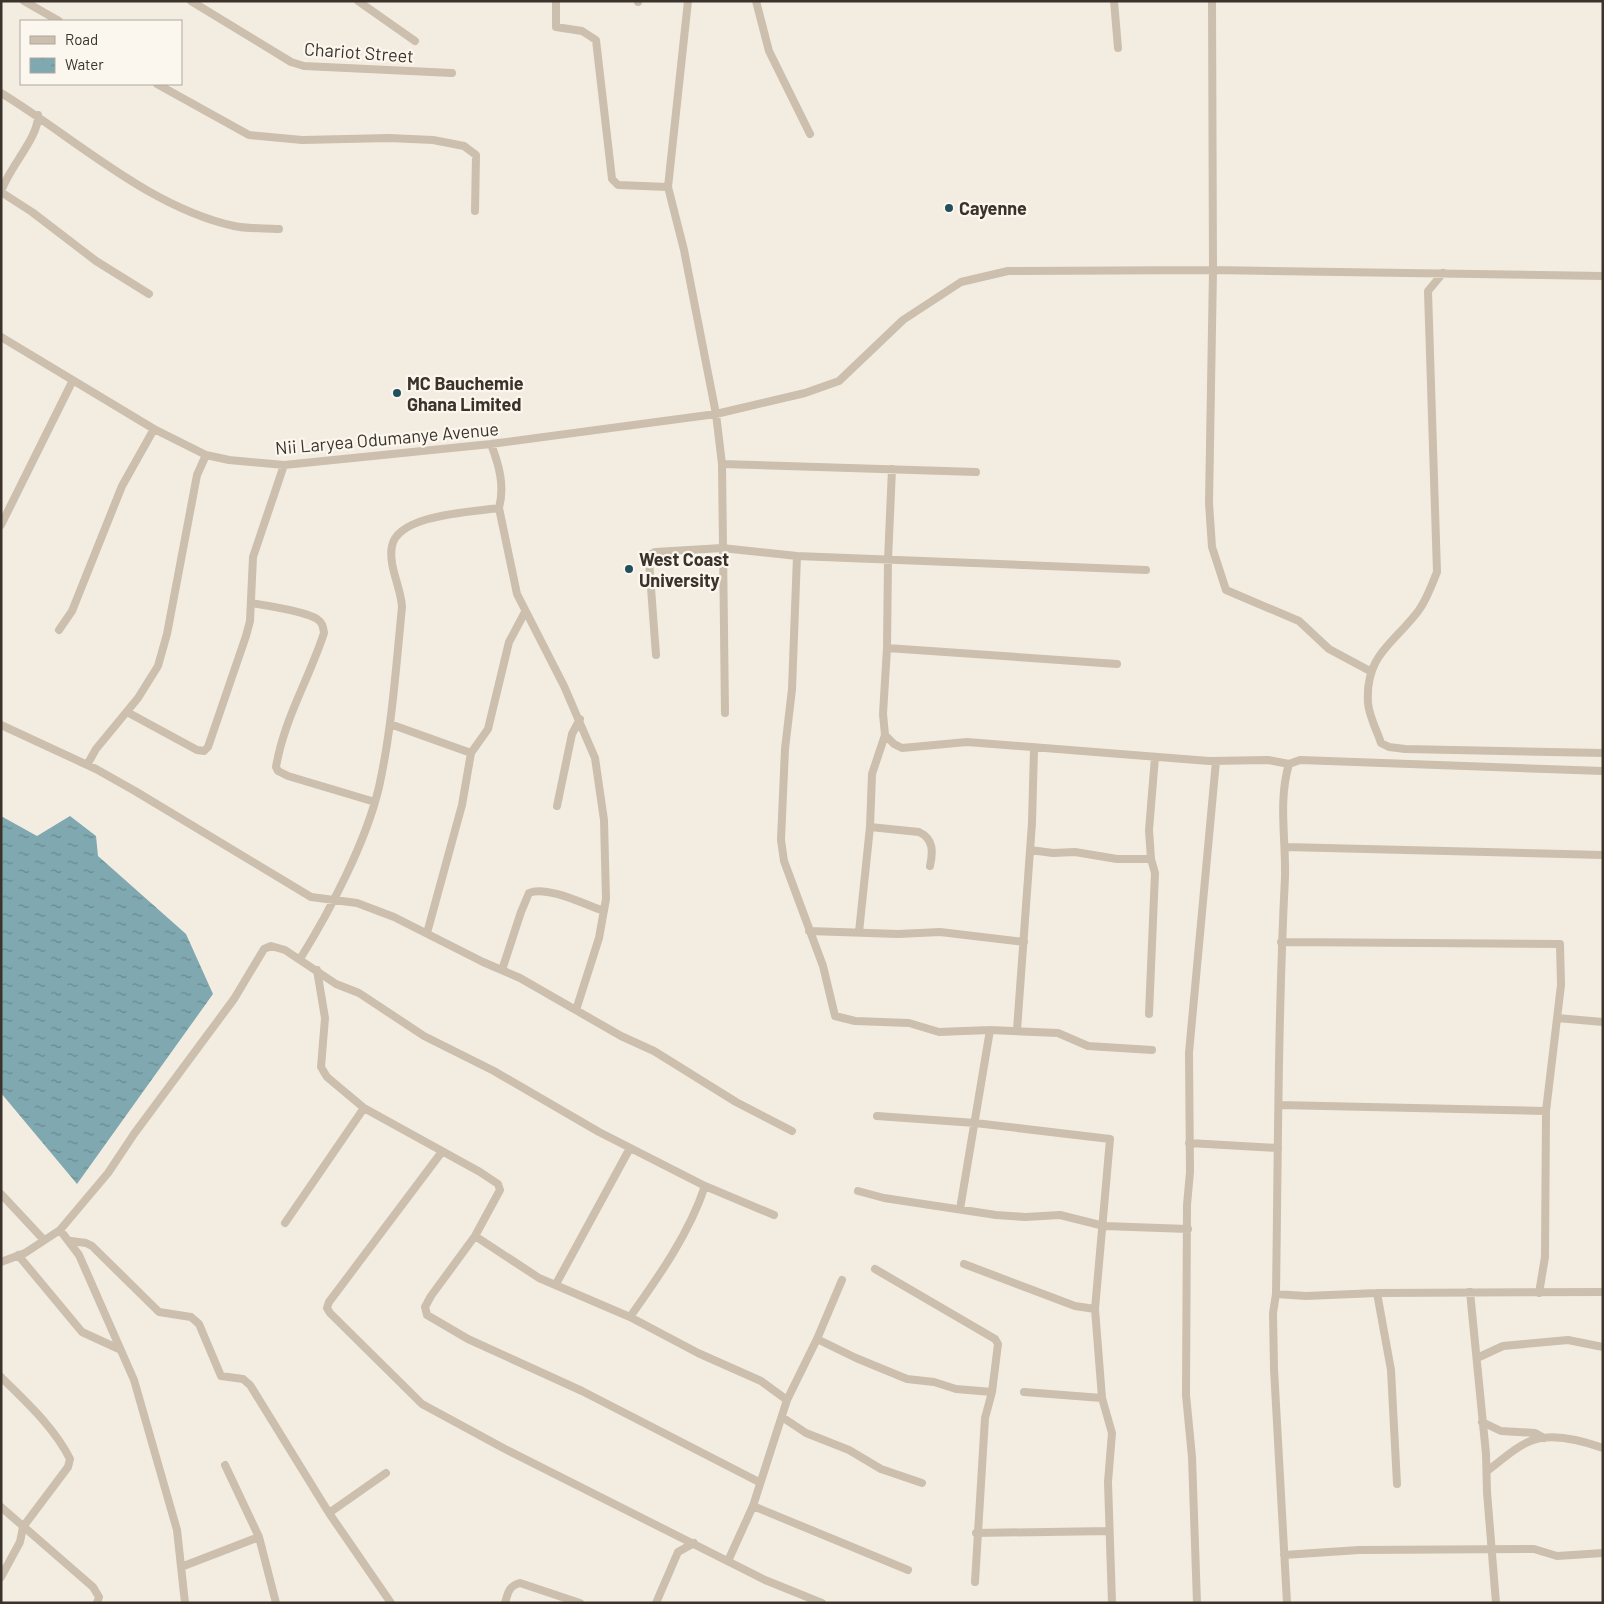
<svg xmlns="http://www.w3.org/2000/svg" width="1604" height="1604" viewBox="0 0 1604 1604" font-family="Barlow,sans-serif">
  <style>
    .water { fill: url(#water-ripples) }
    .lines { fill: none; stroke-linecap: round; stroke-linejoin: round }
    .street { stroke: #ccbfad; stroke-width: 8 }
    .poi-dot { fill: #21505c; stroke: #fbf7ee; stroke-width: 2 }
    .labels { text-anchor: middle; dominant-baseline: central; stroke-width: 4.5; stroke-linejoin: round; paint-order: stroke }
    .street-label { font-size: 18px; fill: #3a322b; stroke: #fbf7ee }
    .poi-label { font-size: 18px; font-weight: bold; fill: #3a322b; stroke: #fbf7ee; text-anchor: start }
  </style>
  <defs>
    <pattern id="water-ripples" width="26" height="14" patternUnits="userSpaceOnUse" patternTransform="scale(1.25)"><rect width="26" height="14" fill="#80a8b0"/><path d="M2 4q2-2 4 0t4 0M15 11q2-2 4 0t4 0" fill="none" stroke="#6a898f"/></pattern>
  </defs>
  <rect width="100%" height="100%" fill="#f3ede1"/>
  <path class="water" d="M1 816 37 836 70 816 96 836 98 856 186 934 213 994 77 1184 1 1093Z"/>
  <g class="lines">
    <path class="street" d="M24 1 59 21
      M191 1 291 62 304 66 452 73
      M358 1 415 41
      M556 1V27L582 31 596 40 612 179 618 185 668 187
      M688 1 668 187 684 250 716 414 722 464 976 472
      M756 1 769 51 810 134
      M1114 1 1118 48
      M1212 1 1213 270 1209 503 1212 547 1226 590 1299 621 1329 649 1370 671
      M638 2V1
      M157 84 249 135 302 140 389 138 433 140 464 146 476 155 475 211
      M1 93C75 138 148 207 234 226 248 229 264 228 279 229
      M1 192 32 212 96 261 149 294
      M1 192C8 168 39 138 38 115
      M1443 273 1428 291 1437 572C1432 584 1427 599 1419 610 1394 644 1365 654 1368 703 1369 716 1377 731 1381 743L1389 747 1405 749 1603 753
      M1 337 154 429 206 455 229 460 284 465 491 444 716 414 805 393 839 381 903 320 961 282 1008 271 1213 270 1603 276
      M491 444C499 465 505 486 499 508
      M722 464 725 713
      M1 525 73 380
      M797 556 792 689 785 749 781 840 784 861 823 966 835 1016 855 1021 909 1023 939 1032 990 1030 1058 1033 1088 1046 1152 1050
      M251 603C265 605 307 612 317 619 323 623 323 627 324 633 309 679 284 719 276 767L278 771 288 776 375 802
      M59 630 72 611 122 486 154 429
      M887 648 1117 664
      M656 655 649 561 650 555 655 552 722 548 797 556 1146 570
      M127 712 197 750 204 751 208 747 246 636 250 621 253 557 284 465
      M390 724 471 753
      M1 725 96 769 135 791 311 897 357 903 394 917 483 962 520 978 621 1036 654 1051 736 1102 792 1131
      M885 735 894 744 902 748 967 742 1209 761 1268 760 1289 764 1300 760 1603 771
      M87 765 96 749 138 698 158 666 167 634 197 475 206 455
      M557 806 572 734 580 719
      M870 827 919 832C934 839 933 852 930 866
      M1286 847 1603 855
      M1030 850 1053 853 1075 852 1117 859H1151
      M809 931 898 934 940 932 1024 942
      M859 932 870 827 872 774 885 735 883 714 887 648 888 560 892 469
      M427 933 462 805 471 753 488 729 509 642 525 612
      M1281 942 1560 944 1561 985 1546 1111 1545 1257 1539 1293
      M300 959C330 911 366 842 379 787 392 728 396 667 402 607 401 587 388 566 392 546 398 514 473 512 499 508L517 594 564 686 595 758 604 820 606 899 599 938 576 1010
      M317 970 325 1018 321 1067 327 1077 364 1108 480 1172 498 1184 500 1190 475 1236 431 1296 425 1307 427 1315 468 1339 582 1391 759 1482
      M502 970 521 912 529 893C546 885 586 905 604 911
      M1149 1014 1155 873 1151 859 1149 830 1155 757
      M1557 1018 1603 1022
      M1017 1030 1032 823 1034 749
      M1279 1105 1546 1111
      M877 1116 975 1123 1110 1139 1095 1309 1102 1398 1112 1433 1108 1482 1112 1603
      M1189 1143 1278 1148
      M441 1153 329 1302 327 1308 330 1313 422 1404 505 1449 765 1580 822 1603
      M858 1191 884 1198 996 1215 1025 1217 1060 1215 1104 1226 1188 1229
      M1 1194 44 1240
      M960 1209 990 1030
      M285 1223 364 1108
      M60 1230 79 1255 134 1380 177 1530 185 1603
      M475 1236 539 1278 630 1317 698 1353 761 1381 787 1400
      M71 1241 86 1243 92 1246 159 1312 191 1317 199 1324 221 1376 243 1379 250 1385 329 1513 391 1603
      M18 1255 82 1332 119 1349
      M1 1262 25 1253 60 1230 108 1173 134 1134 234 999 264 949 271 946 285 950 336 984 359 993 424 1036 494 1071 599 1132 705 1186 774 1215
      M964 1264 1075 1306 1095 1309
      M875 1269 995 1339 998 1344 992 1392 985 1418 975 1582
      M556 1284 630 1148
      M1470 1292 1486 1454 1487 1492 1496 1603
      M1377 1293 1391 1370 1397 1484
      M1276 1294 1306 1296 1377 1293 1603 1292
      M630 1317C659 1276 689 1234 705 1186
      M817 1339 856 1358 907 1379 934 1382 956 1389 992 1392
      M1477 1358 1503 1346 1568 1340 1603 1347
      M1 1377C26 1402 54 1427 70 1459L68 1467 23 1527 20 1542 1 1577
      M1024 1392 1102 1398
      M782 1417 806 1433 849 1450 881 1469 922 1483
      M1482 1422 1501 1431 1535 1433 1544 1438
      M225 1465 259 1537 276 1603
      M1487 1471C1500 1462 1511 1450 1526 1443 1548 1431 1581 1440 1603 1448
      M753 1506 908 1570
      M1 1507 93 1587 99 1597 97 1603
      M329 1513 386 1473
      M976 1533 1109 1531
      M1284 1555 1359 1550 1534 1549 1557 1556 1603 1553
      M728 1561 753 1506 787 1400 817 1339 842 1280
      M181 1567 259 1537
      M505 1603C508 1592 509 1586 520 1583L580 1603
      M656 1603 678 1552 694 1543
      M1197 1603 1192 1457 1186 1395 1187 1205 1190 1172 1189 1053 1216 761
      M1287 1603 1274 1369 1273 1313 1276 1294C1278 1155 1278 1016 1285 877 1286 840 1278 800 1289 764"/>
  </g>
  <g class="poi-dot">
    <circle cx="949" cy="208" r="5"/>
    <circle cx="397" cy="393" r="5"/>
    <circle cx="629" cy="569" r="5"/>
  </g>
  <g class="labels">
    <g class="street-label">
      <text transform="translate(359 52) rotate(4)">Chariot Street</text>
      <text transform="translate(387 438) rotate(-5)">Nii Laryea Odumanye Avenue</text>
    </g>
    <g class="poi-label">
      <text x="959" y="208">Cayenne</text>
      <text x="407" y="383">MC Bauchemie<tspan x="407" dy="21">Ghana Limited</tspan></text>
      <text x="639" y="559">West Coast<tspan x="639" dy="21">University</tspan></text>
    </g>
  </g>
  <rect width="1604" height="1604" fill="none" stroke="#3a322b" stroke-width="5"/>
  <rect x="20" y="20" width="162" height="65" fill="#fbf7ee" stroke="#aea8a0"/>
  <rect x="30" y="36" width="25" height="8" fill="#ccbfad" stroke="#aea8a0"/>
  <text x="65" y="45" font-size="15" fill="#3a322b">Road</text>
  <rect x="30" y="58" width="25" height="15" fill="url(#water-ripples)" stroke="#aea8a0"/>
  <text x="65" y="70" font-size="15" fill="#3a322b">Water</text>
</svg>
